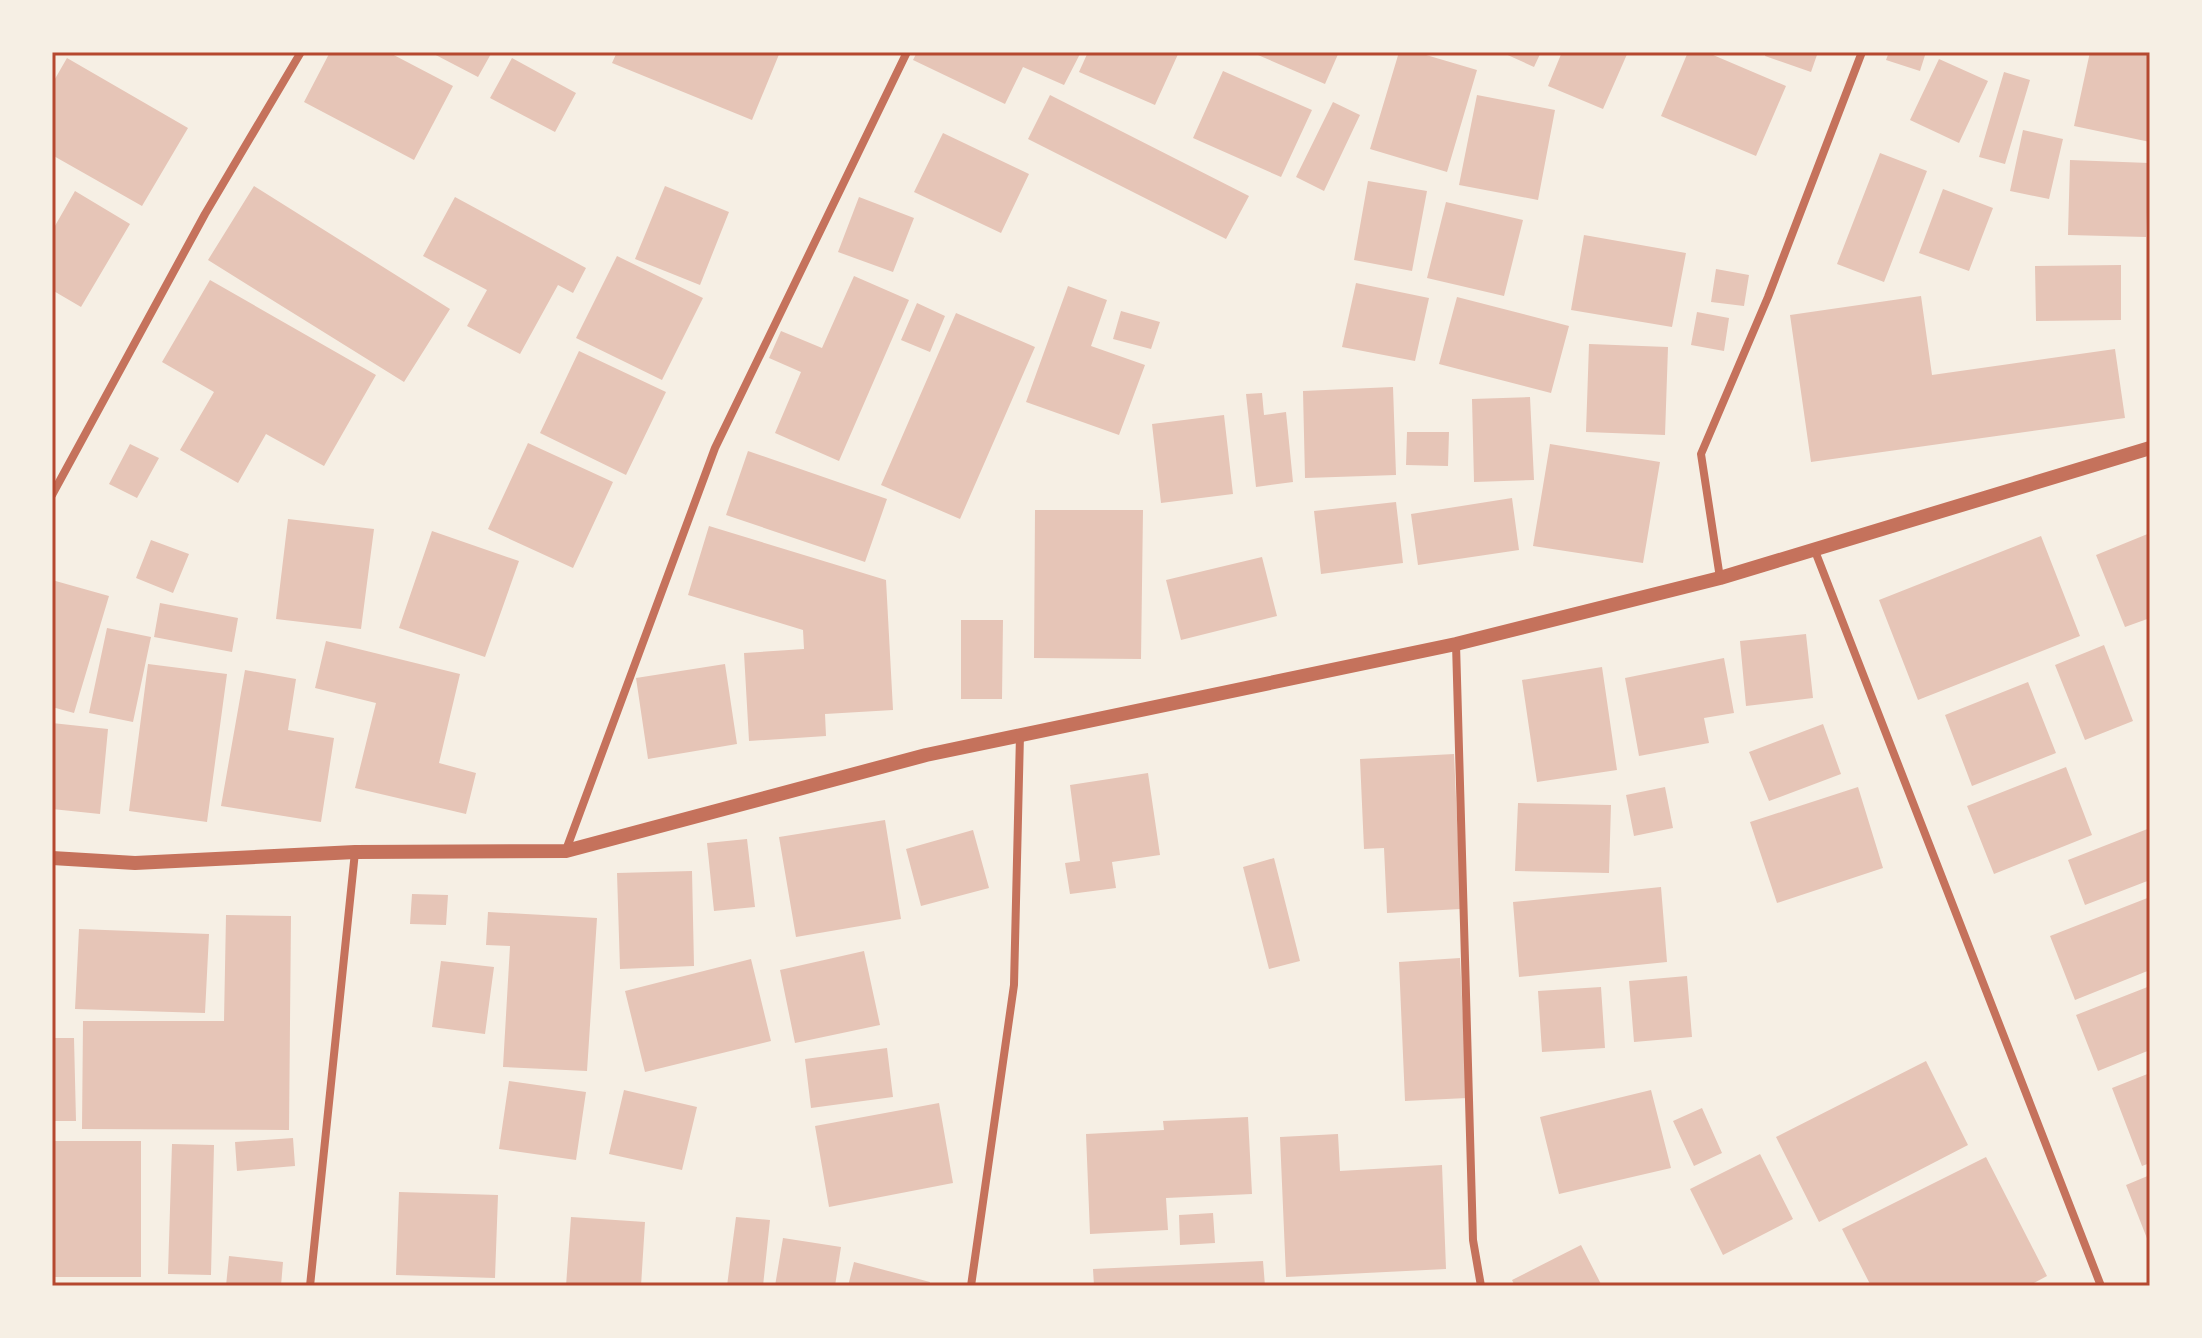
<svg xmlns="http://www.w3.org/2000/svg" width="2202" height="1338" viewBox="0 0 2202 1338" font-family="'Source Sans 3',sans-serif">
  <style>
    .building { fill: #e6c5b7 }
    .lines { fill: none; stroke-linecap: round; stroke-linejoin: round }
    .minor { stroke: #c5725c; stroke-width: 8 }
    .tertiary { stroke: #c5725c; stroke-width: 14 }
    .neatline { fill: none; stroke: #b5482f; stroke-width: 3 }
  </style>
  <rect width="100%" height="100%" fill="#f6efe4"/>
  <path class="building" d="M330 52H388L453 86 414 160 304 102Z
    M430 52H492L478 77Z
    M617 52H780L752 120 612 63Z
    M917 52H1081L1064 85 1023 67 1005 104 913 60Z
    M1088 52H1179L1155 105 1079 72Z
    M1251 52H1339L1325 84Z
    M1399 52H1416L1477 70 1447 172 1370 149Z
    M1501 52H1541L1534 67Z
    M1562 52H1628L1603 109 1548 86Z
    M1688 52H1706L1786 86 1756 156 1661 116Z
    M1766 52H1818L1811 72 1765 56Z
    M1889 52H1926L1920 71 1886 60Z
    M2090 52 2150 55V142L2074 126Z
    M67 58 188 128 142 206 52 155V84Z
    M512 58 576 93 555 132 490 98Z
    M1939 59 1988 81 1959 143 1910 120Z
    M1223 71 1312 110 1281 177 1193 138Z
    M2004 72 2030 80 2005 164 1979 157Z
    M1050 95 1249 196 1226 239 1028 139Z
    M1477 95 1555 110 1538 200 1459 185Z
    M1333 102 1360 115 1324 191 1296 177Z
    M2023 130 2063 139 2049 199 2010 191Z
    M943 133 1029 174 1001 233 914 192Z
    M1880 153 1927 171 1884 282 1837 264Z
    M2070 160 2149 163 2146 237 2068 235Z
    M1368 181 1427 191 1412 271 1354 260Z
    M254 186 450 309 404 382 208 260Z
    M665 186 729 212 700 285 635 259Z
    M1943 189 1993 208 1969 271 1919 253Z
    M75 191 130 224 81 307 52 290V231Z
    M455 197 586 268 573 293 558 285 520 354 467 326 487 290 423 256Z
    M859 197 914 218 893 272 838 252Z
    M1446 202 1523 220 1504 296 1427 278Z
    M1584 235 1686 253 1672 327 1571 310Z
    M617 256 703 298 662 380 576 338Z
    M2121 265V320L2036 321 2035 266Z
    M1716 269 1749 275 1744 306 1711 302Z
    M854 276 909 300 839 461 775 433 801 372 769 358 781 331 822 348Z
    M210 280 376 375 324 466 266 434 238 483 180 450 214 392 162 362Z
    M1356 283 1429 298 1415 361 1342 347Z
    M1068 286 1107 300 1091 346 1145 365 1119 435 1026 402Z
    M1921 296 1932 375 2115 349 2125 418 1811 462 1790 315Z
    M1457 297 1569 326 1551 393 1439 364Z
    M917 303 945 316 930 352 901 340Z
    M1121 311 1160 322 1151 349 1113 339Z
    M1697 312 1729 318 1724 351 1691 345Z
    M956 313 1035 347 960 519 881 485Z
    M1589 344 1668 347 1665 435 1586 432Z
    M579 351 666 392 626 475 540 433Z
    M1393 387 1396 475 1305 478 1303 391Z
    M1262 393 1264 415 1286 412 1293 482 1256 487 1246 394Z
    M1530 397 1534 480 1474 482 1472 399Z
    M1224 415 1233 494 1161 503 1152 424Z
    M1407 432H1449L1448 466 1406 465Z
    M528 443 613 482 573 568 488 529Z
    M130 444 159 458 137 498 109 484Z
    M1550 444 1660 462 1643 563 1533 546Z
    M748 451 887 499 865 562 726 515Z
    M1512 498 1519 550 1418 565 1411 514Z
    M1396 502 1403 563 1321 574 1314 511Z
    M1035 510H1143L1141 659 1034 658Z
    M288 519 374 529 361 629 276 619Z
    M709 526 886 580 893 710 825 714 826 736 749 741 744 653 804 649 803 630 688 595Z
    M432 531 519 561 485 657 399 628Z
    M2150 533V618L2125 627 2096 555Z
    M2041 536 2080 636 1918 700 1879 600Z
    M151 540 189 554 173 593 136 578Z
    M1262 557 1277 616 1181 640 1166 580Z
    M52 580 109 596 74 713 52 707Z
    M160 603 238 618 232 652 154 637Z
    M961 620H1003L1002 699H961Z
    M107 628 151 637 133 722 89 713Z
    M1806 634 1813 698 1746 706 1740 641Z
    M326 641 460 674 439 763 476 773 466 814 355 788 376 703 315 688Z
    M2104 645 2133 721 2085 740 2055 665Z
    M1724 658 1734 713 1704 718 1709 743 1639 756 1625 678Z
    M148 664 227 674 207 822 129 811Z
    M725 664 737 744 648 759 636 678Z
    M1602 667 1617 770 1537 782 1522 680Z
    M245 670 296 679 288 730 334 738 321 822 221 806Z
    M2028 682 2056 753 1972 786 1945 715Z
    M52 723 108 729 100 814 52 809Z
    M1823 724 1841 774 1769 801 1749 752Z
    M1454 754 1461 909 1387 913 1384 848 1364 849 1360 759Z
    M2066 767 2092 835 1994 874 1967 806Z
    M1148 773 1160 855 1112 862 1116 888 1070 894 1065 863 1080 861 1070 785Z
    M1665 787 1673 828 1634 836 1626 795Z
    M1858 787 1883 868 1777 903 1750 822Z
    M1518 803 1611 805 1609 873 1515 871Z
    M885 820 901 919 796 937 779 837Z
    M2150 828V880L2085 905 2068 860Z
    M973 830 989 888 921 906 906 849Z
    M747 839 755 907 714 911 707 843Z
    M1274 858 1300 961 1269 969 1243 867Z
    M692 871 694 966 620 969 617 873Z
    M1661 887 1667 962 1519 977 1513 902Z
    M412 894 448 895 446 925 410 924Z
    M2150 897V970L2075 1000 2050 936Z
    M488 912 597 918 587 1071 503 1067 510 946 486 945Z
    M226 915 291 916 289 1130 82 1129 83 1021H224Z
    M79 929 209 934 205 1013 75 1009Z
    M864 951 880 1025 795 1043 780 970Z
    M1460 958 1467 1098 1405 1101 1399 962Z
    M751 959 771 1041 645 1072 625 991Z
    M441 961 494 967 485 1034 432 1027Z
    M1687 976 1692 1037 1634 1042 1629 981Z
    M2150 986V1050L2098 1071 2076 1015Z
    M1601 987 1605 1048 1542 1052 1538 991Z
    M52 1038H74L76 1121H52Z
    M887 1048 893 1097 811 1108 805 1059Z
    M1926 1061 1968 1145 1819 1222 1776 1137Z
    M2150 1073V1163L2142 1166 2112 1088Z
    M509 1081 586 1092 576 1160 499 1149Z
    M624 1090 697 1107 682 1170 609 1154Z
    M1651 1090 1671 1168 1559 1194 1540 1117Z
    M939 1103 953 1183 829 1207 815 1126Z
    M1702 1108 1722 1153 1694 1166 1673 1121Z
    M1248 1117 1252 1194 1166 1198 1168 1230 1090 1234 1086 1134 1164 1130 1163 1121Z
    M1338 1134 1340 1171 1442 1165 1446 1269 1286 1277 1280 1137Z
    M293 1138 295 1166 237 1171 235 1142Z
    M52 1141H141V1277H52Z
    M172 1144 214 1145 211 1275 168 1274Z
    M1760 1154 1793 1219 1723 1255 1690 1189Z
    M1986 1157 2047 1276 2028 1286H1871L1842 1229Z
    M2150 1175V1246L2126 1185Z
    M399 1192 498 1195 495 1278 396 1275Z
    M1213 1213 1215 1243 1180 1245 1179 1215Z
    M571 1217 645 1222 641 1286H566Z
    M736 1217 770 1220 763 1286H727Z
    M783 1238 841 1247 835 1286H775Z
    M1581 1245 1602 1286H1515L1512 1280Z
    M229 1256 283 1262 281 1286H226Z
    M1263 1261 1265 1286H1094L1093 1269Z
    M854 1262 930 1282 929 1286H848Z"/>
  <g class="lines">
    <path class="minor" d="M52 495 205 214 301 52
      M1815 551 2101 1286
      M1720 578 1701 454 1768 297 1862 52
      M1456 644 1473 1240 1481 1286
      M566 850 715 448 907 52
      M310 1286 355 852
      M971 1286 1014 985 1020 735"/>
    <path class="tertiary" d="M52 858 135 863 355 852 566 851 926 755 1456 644 1720 578 2150 448"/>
  </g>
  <rect width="2202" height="1338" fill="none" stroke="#f6efe4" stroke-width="108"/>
  <rect x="54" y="54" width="2094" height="1230" class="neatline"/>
</svg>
